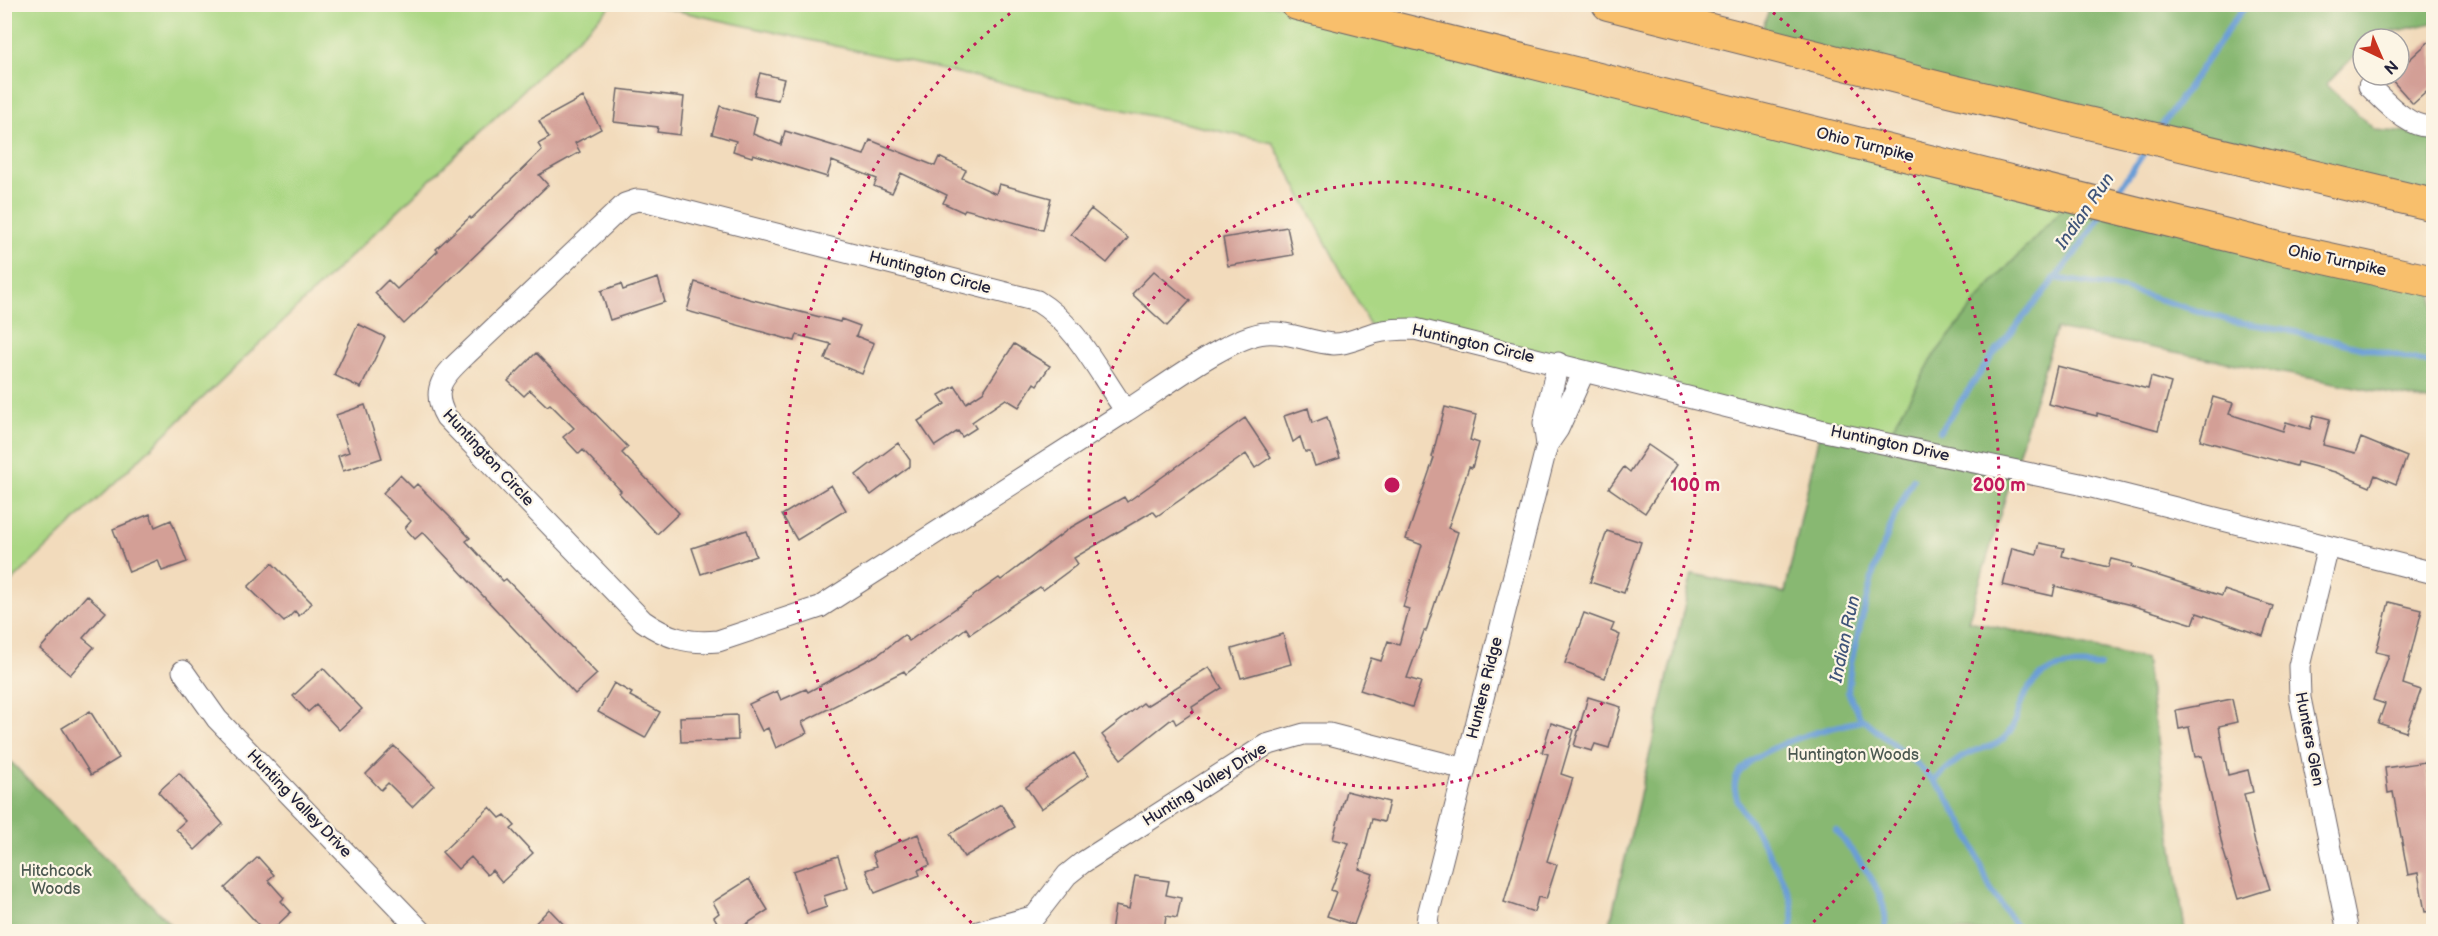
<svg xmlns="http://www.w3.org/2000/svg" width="2438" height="936" viewBox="0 0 2438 936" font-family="'Balsamiq Sans',sans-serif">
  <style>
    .green { fill: #abd784; stroke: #667c60; stroke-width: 1.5 }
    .forest { fill: #88b872; stroke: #556d56; stroke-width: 1.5 }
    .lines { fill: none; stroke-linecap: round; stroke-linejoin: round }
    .stream { stroke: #6a9ed6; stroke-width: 6 }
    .building { fill: #d39f96 }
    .minor-casing { stroke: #6b6368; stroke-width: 23 }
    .highway-casing { stroke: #6b6368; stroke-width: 34 }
    .minor { stroke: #fff; stroke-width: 21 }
    .highway { stroke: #f8bf6c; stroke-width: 32 }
    .ring { fill: none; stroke: #c2185b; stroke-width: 3; stroke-dasharray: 3 6 }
    .labels { text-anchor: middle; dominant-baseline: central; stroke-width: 4.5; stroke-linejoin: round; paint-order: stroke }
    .street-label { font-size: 16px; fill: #22223b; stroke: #fcf5e5 }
    .park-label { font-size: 16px; fill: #4b5851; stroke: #fcf5e5 }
    .water-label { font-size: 18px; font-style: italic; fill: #3f5479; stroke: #fcf5e5 }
    .centre { fill: #c2185b; stroke: #fcf5e5; stroke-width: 3 }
    .ring-label { font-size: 18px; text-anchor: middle; font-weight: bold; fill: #c2185b; stroke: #fcf5e5; stroke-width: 4.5; stroke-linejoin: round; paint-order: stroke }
  </style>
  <rect width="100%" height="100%" fill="#fcf5e5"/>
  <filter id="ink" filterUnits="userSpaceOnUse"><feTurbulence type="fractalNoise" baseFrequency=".0167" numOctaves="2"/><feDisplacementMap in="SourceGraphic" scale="12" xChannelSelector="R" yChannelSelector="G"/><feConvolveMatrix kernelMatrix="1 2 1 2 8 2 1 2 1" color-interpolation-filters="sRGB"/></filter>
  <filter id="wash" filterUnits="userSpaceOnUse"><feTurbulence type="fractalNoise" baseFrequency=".008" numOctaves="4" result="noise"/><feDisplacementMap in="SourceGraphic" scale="24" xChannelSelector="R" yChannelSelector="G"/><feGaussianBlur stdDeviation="1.35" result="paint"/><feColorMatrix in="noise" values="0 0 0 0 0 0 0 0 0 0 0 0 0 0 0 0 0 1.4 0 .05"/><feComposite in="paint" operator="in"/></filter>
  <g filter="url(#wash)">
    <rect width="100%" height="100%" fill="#f2dbbc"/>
    <path class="green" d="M5 4H612V5L5 588Z
      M651 5H1297L2094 202 1968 621 2145 659 2185 931H1608L1692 574 1785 593 1820 430 1415 329 1374 333 1273 143Z"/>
    <path class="forest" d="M1771 5H2433V23L2373 36 2371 39H2363V47L2326 85 2375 130 2433 135V205L1757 42Z
      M2074 197 2433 282V402L2056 329 1968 621 2145 659 2185 931 1608 932 1692 574 1785 593 1820 430 1884 443 1935 354 1990 285Z
      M4 756H5L177 931H5Z"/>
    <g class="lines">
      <path class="stream" d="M2158 131 2236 18 2248 4
        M2113 198 2148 147
        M2054 278 2124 289 2231 321 2282 329 2434 364
        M1940 431 1992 356 2074 255 2102 214
        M1913 479 1895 515 1874 570 1851 662 1848 692 1859 716 1917 764 1944 792 1967 831 1990 888 2015 925 2023 932
        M1934 781C1945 771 1956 759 1970 753 1982 747 1994 748 2004 738 2014 730 2016 717 2020 705 2036 665 2063 664 2100 666
        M1836 830C1857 858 1891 894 1885 932
        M1790 932C1796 918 1792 900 1786 887 1778 869 1768 852 1758 834 1750 821 1737 806 1735 790 1728 750 1837 726 1865 720"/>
    </g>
    <g id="blocks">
      <path class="building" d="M2433 38V86L2413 104 2390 78 2393 75H2399V69Z
        M760 73 784 79 778 100 754 95Z
        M618 89 684 97 680 135 657 132 658 127 614 122Z
        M583 97 601 129 575 143 580 152 539 175 548 185 404 324 375 293 388 280 397 289 438 251 436 249 470 217 471 219 542 150 538 144 549 138 539 121Z
        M720 106 757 117 753 134 781 145 785 131 864 155 870 140 935 166 939 157 966 170 962 178 996 194 999 184 1051 198 1043 230 965 209 963 212 943 203 947 195 901 173 892 193 874 186 877 179 832 161 827 177 753 154 752 157 733 151 736 141 712 134Z
        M1091 209 1128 238 1107 263 1071 234Z
        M1287 227 1293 255 1228 266 1223 238Z
        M1154 271 1190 301 1167 326 1132 294Z
        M658 278 665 302 610 320 601 291 621 284 623 290Z
        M695 282 749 299 840 322 841 319 860 326 856 336 874 343 862 374 825 359 831 344 797 335 795 341 687 311Z
        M358 324 385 337 361 388 334 375Z
        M1014 344 1050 366 1037 385 1034 383 1019 407 1006 399 972 422 976 428 962 437 958 431 935 446 918 421 945 404 939 395 955 386 966 403 983 392Z
        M536 353 628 447 622 453 679 513 657 534 619 493 621 491 583 450 579 454 563 437 574 428 550 404 547 406 530 390 524 396 508 381Z
        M2057 366 2148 389 2151 377 2171 383 2158 430 2097 413V416L2048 404Z
        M2213 397 2233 403 2229 414 2283 431 2286 422 2310 429 2314 415 2330 419 2323 445 2355 453 2361 438 2407 457 2396 484 2375 475 2370 487 2335 472 2297 462 2296 466 2200 440Z
        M365 405 382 458 343 471 338 456 349 452 336 415Z
        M1445 407 1476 415 1470 440 1479 443 1472 468 1469 467 1448 528 1458 532 1426 631H1424L1407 678 1421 682 1412 707 1360 690 1371 658 1381 661 1388 641 1399 645 1409 609 1403 607 1422 545 1406 539 1434 458 1432 457Z
        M1308 408 1312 423 1327 417 1340 458 1315 466 1310 452H1305L1300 437 1293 442 1284 416Z
        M1245 418 1271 457 1255 468 1246 454 1157 516 1153 511 1074 558 1078 564 1043 590 1040 587 970 634 966 628 906 674 904 671 802 722 807 733 776 748 768 728 762 731 749 704 777 691 781 700 806 689 808 692 879 654 904 635 909 641 999 578 1001 580 1070 528 1124 497 1127 502Z
        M898 443 910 460V466L871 495 856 475Z
        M1648 445 1677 465 1645 513 1609 488 1624 467 1630 472Z
        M400 475 413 488 417 484 450 517 470 538 466 541 503 581 506 579 597 674 575 694 423 532 415 539 405 528 411 521 383 493Z
        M831 485 846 510 797 540 782 515Z
        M150 514 155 527 171 520 187 562 162 571 158 560 129 572 113 529Z
        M747 530 756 556 701 574 692 548Z
        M1607 531 1641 542 1624 593 1590 582Z
        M2040 543 2064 548 2062 556 2108 567 2111 559 2132 564 2131 567 2222 596 2224 590 2273 606 2263 636 2197 613 2193 624 2131 605 2055 586 2053 596 2003 585 2012 548 2037 554Z
        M272 563 312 603 299 616 295 611 284 622 248 587Z
        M87 595 106 612 83 638 94 647 70 675 40 649Z
        M2389 602 2422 610 2403 684 2421 690 2406 732 2378 723 2385 704 2373 700 2389 655 2376 652Z
        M1584 613 1614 624 1611 631 1620 635 1605 678 1565 663Z
        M1283 634 1291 664 1241 678 1232 649Z
        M1209 667 1222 688 1192 707 1194 712 1176 724 1173 718 1121 759 1102 735 1143 703 1146 706Z
        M323 668 362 709 339 730 316 705 308 712 293 696Z
        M614 683 632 693 630 696 660 712 645 738 598 712Z
        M1588 697 1621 707 1609 748 1595 744 1592 751 1574 746Z
        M2232 699 2237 722 2219 726 2228 775 2248 770 2253 792 2244 794 2255 843 2270 889 2238 899 2223 849 2202 756 2195 757 2189 727 2179 729 2176 710Z
        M90 711 119 758 91 775 62 728Z
        M737 715 738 740 681 742 680 717Z
        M1551 723 1574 730 1561 774 1573 778 1547 861 1557 865 1546 899 1538 897 1534 912 1504 902 1548 754 1542 752Z
        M394 746 434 785 412 807 388 783 381 790 366 774Z
        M1074 753 1089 775 1041 809 1026 787Z
        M2425 762 2433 814V911L2425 912 2418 873 2408 875 2393 792 2388 793 2385 768Z
        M179 773 223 824 195 850 176 829 185 821 158 792Z
        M1346 791 1389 802 1384 822 1372 819 1359 869 1373 874 1354 925 1327 916 1336 892 1331 890 1349 843 1333 839Z
        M1001 804 1015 827 964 857 950 834Z
        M490 807 500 818 505 815 515 826 511 829 533 853 502 882 492 870 487 875 471 857 458 869 442 852Z
        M918 834 930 865 918 870 920 875 875 893 866 870 877 866 872 853Z
        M838 856 848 888 824 896 827 907 807 914 793 871Z
        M258 857 274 875 268 880 284 898 281 901 291 912 270 932H265L225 888Z
        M1135 876 1169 881 1166 895 1181 898 1177 918 1166 916 1164 932H1111L1115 906 1129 909Z
        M749 879 768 910 745 925 750 932H723L714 917 719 913 713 902Z
        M549 909 571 932H527Z"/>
    </g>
  </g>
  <g filter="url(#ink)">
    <use href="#blocks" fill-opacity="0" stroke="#6b6368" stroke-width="1.5"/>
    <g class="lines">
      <defs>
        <path id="minor" d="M2369 86C2384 100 2410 131 2434 126
          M637 200 647 201 1037 301C1077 325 1099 374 1126 411L820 607 718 641C688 644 667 638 643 621L446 417C428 386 448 372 470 351L625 204Z
          M1126 411C1158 391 1231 335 1266 333 1289 331 1311 343 1334 344 1348 344 1361 337 1374 333 1388 329 1401 329 1415 329L1820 430 2080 484 2434 573
          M1547 445 1544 423 1558 363
          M2328 547 2299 666 2300 698 2348 932
          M183 671 217 719 422 932
          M978 932 1035 916 1067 875 1082 863 1266 745 1304 734H1329L1465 769
          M1426 932 1428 915 1547 445 1558 429 1584 371"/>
        <path id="highway" d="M1297 4 2275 247 2434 282
          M1608 4 1940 88 2434 205"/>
      </defs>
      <use href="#minor" class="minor-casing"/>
      <use href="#highway" class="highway-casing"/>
      <use href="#minor" class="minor"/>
      <use href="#highway" class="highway"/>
    </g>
  </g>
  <g class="ring">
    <circle cx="1392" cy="485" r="303"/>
    <path d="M978 929A607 607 0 0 1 1018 7M1766 7A607 607 0 0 1 1806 929"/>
  </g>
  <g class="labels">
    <g class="street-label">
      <text transform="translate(1865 145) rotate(14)">Ohio Turnpike</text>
      <text transform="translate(2337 261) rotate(12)">Ohio Turnpike</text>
      <text transform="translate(930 273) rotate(15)">Huntington Circle</text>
      <text transform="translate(1473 344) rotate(13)">Huntington Circle</text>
      <text transform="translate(1890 444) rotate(12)">Huntington Drive</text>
      <text transform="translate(488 458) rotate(47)">Huntington Circle</text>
      <text transform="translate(1485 688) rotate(-76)">Hunters Ridge</text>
      <text transform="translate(2309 739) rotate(79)">Hunters Glen</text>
      <text transform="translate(1205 785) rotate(-32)">Hunting Valley Drive</text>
      <text transform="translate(299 804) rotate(46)">Hunting Valley Drive</text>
    </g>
    <g class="park-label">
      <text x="1853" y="755">Huntington Woods</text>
      <text x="56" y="871">Hitchcock<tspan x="56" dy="18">Woods</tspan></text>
    </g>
    <g class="water-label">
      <text transform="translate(2085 211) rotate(-55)">Indian Run</text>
      <text transform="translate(1845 639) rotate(-78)">Indian Run</text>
    </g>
  </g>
  <circle cx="1392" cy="485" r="9" class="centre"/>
  <g class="ring-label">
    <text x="1695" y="491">100 m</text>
    <text x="1999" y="491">200 m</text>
  </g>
  <rect width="2438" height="936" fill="none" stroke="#fcf5e5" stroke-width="24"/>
  <g transform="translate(2381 57) rotate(136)"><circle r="28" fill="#fcf5e5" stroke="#a5a1a1" stroke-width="1.5"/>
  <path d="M0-4.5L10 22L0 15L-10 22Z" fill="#c8321e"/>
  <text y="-9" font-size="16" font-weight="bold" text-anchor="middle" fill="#22223b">N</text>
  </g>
</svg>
